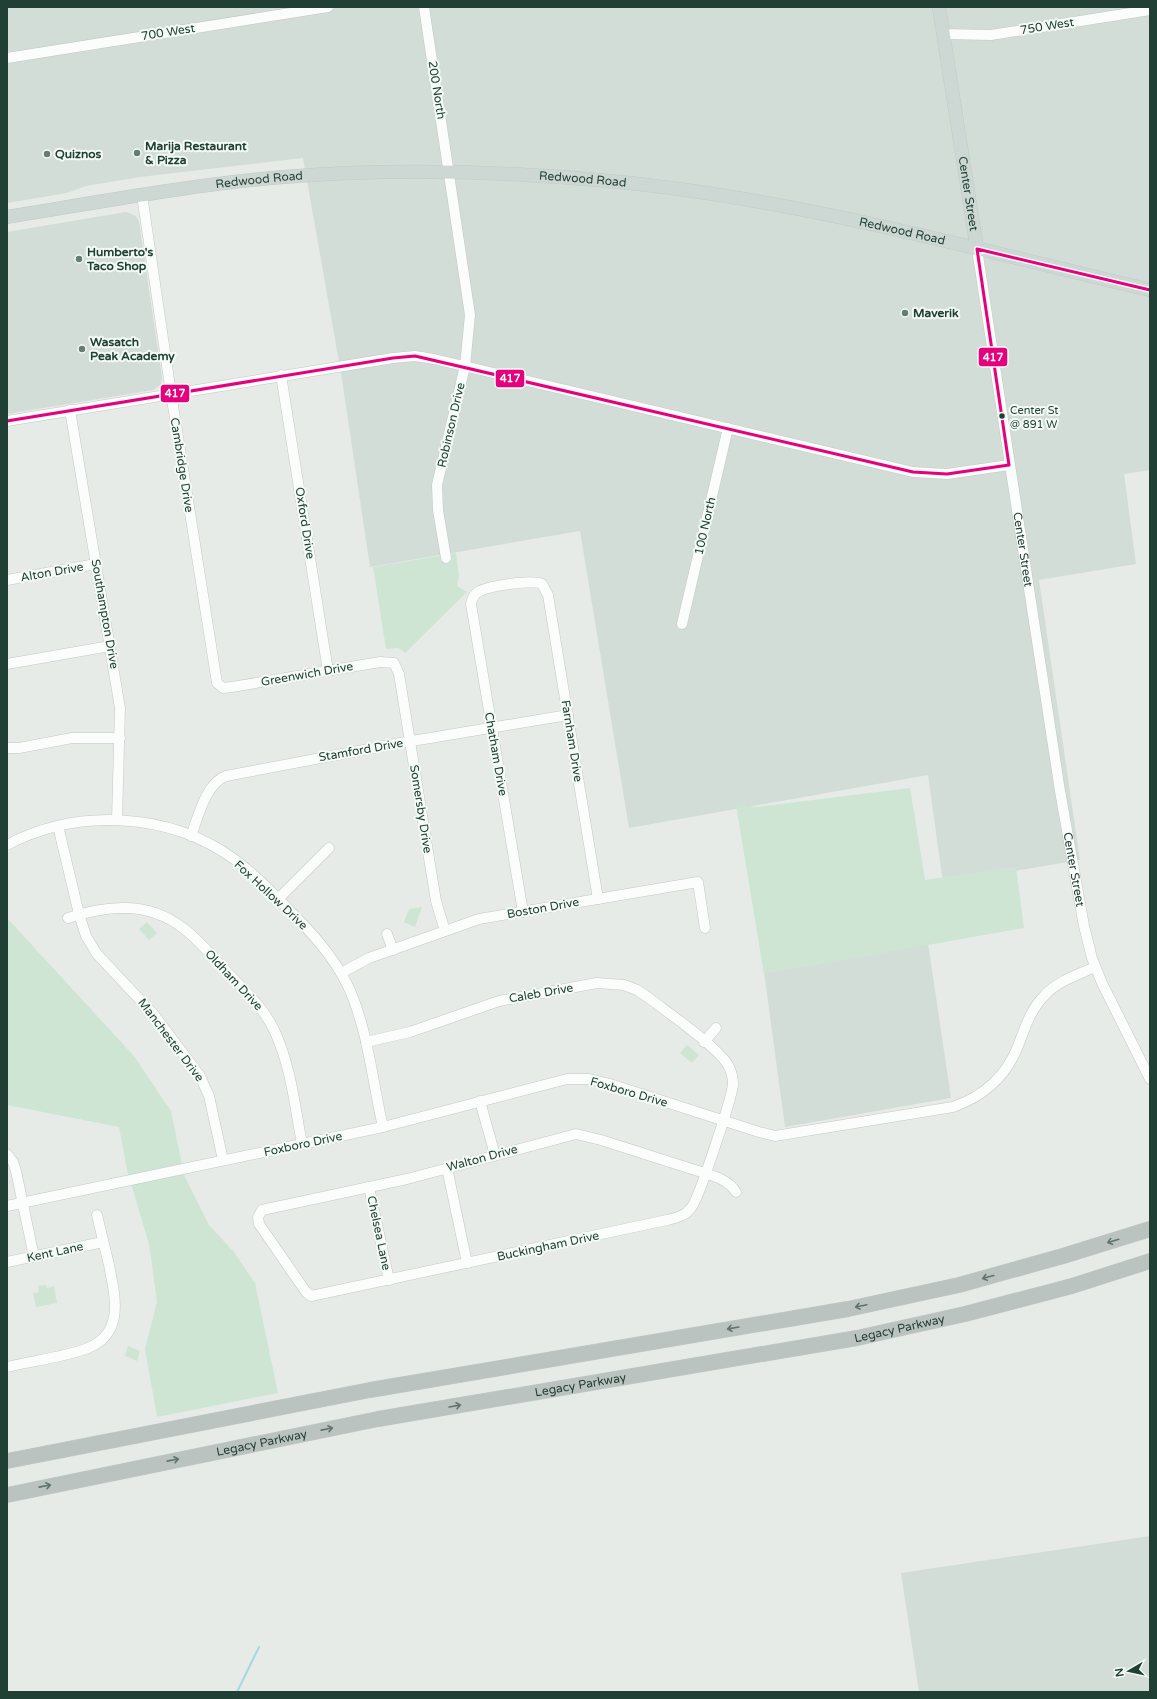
<svg xmlns="http://www.w3.org/2000/svg" width="1157" height="1699" viewBox="0 0 1157 1699" font-family="'Varela Round',sans-serif">
  <style>
    .built { fill: #d3ddd8 }
    .green { fill: #cee5d3 }
    .lines { fill: none; stroke-linecap: round; stroke-linejoin: round }
    .stream { stroke: #a4dadb; stroke-width: 2 }
    .minor-casing { stroke: #c3c8c5; stroke-width: 11 }
    .major-casing { stroke: #c1cac7; stroke-width: 14 }
    .highway-casing { stroke: #c1cac7; stroke-width: 16 }
    .minor { stroke: #fbfcfc; stroke-width: 10 }
    .major { stroke: #cdd7d3; stroke-width: 13 }
    .highway { stroke: #bbc3c0; stroke-width: 15 }
    .bus-1-casing { stroke: #f4faf6; stroke-width: 6 }
    .bus-1 { stroke: #e5007d; stroke-width: 3 }
    .oneway { stroke: #5f746d }
    .poi-dot { fill: #667c74; stroke: #f4faf6; stroke-width: 1.5 }
    .bus-dot { fill: #214035; stroke: #f4faf6; stroke-width: 1.5 }
    .labels { text-anchor: middle; dominant-baseline: central; stroke-width: 4; stroke-linejoin: round; paint-order: stroke }
    .bus-label { font-size: 11px; fill: #214035; stroke: #f4faf6; text-anchor: start }
    .street-label { font-size: 12px; fill: #214035; stroke: #f4faf6 }
    .poi-label { font-size: 12px; font-weight: bold; fill: #214035; stroke: #f4faf6; text-anchor: start }
    .line-badge { stroke: #f4faf6; stroke-width: 1.5 }
    .badge-label { font-size: 11px; text-anchor: middle; font-weight: bold; fill: #fff }
  </style>
  <rect width="100%" height="100%" fill="#e6ebe8"/>
  <path class="built" d="M7 7H1150V470L1124 474 1136 564 1039 580 1080 860 943 883 928 775 629 828 580 531 370 567 341 373 303 158 140 177 86 186 67 193 7 203Z
    M126 212 136 216 139 222 162 377 161 385 153 390 7 414V232Z
    M928 943 951 1098 785 1127 764 972Z
    M1150 1536V1692H919L901 1573Z"/>
  <path class="green" d="M456 553 459 576 457 586 467 592 405 653 398 648 386 649 373 567Z
    M910 788 925 880 1016 867 1024 928 764 974 736 805 755 807Z
    M422 907 415 927 404 922 409 909Z
    M7 918 134 1056 171 1111 184 1175 209 1225 234 1252 255 1283 278 1393 157 1417 145 1349 157 1302 149 1244 127 1170 119 1127 7 1105Z
    M147 922 157 933 149 940 139 929Z
    M687 1045 699 1055 692 1063 680 1053Z
    M46 1285 47 1288 54 1286 57 1303 36 1307 33 1293 39 1292 38 1286Z
    M128 1346 140 1351 137 1361 125 1356Z"/>
  <g class="lines">
    <path class="stream" d="M237 1692 259 1647"/>
    <defs>
      <g id="minor">
        <path d="M424 7 470 315 465 366 437 485 438 510 446 558"/>
        <path d="M943 34 991 35 1150 10"/>
        <path d="M7 58 328 7"/>
        <path d="M142 195 171 393 217 683 223 688 232 687 380 662 394 663 399 674 436 901 445 931"/>
        <path id="s1" d="M977 249 1060 791 1084 926 1092 958 1102 983 1150 1079"/>
        <path d="M281 375 328 671"/>
        <path d="M70 410 120 708 117 820"/>
        <path d="M7 421 393 358 415 356 434 359 913 472 947 474 1009 465"/>
        <path d="M7 580 96 564"/>
        <path d="M682 624 728 428"/>
        <path d="M7 664 110 646"/>
        <path d="M7 748H19L72 738H120"/>
        <path d="M58 826 79 914 86 936 97 954 155 1016 200 1076 209 1096 223 1160"/>
        <path d="M191 836C198 817 206 783 226 776L400 743 568 715"/>
        <path d="M7 845C77 808 169 812 234 859 253 873 271 891 287 908 310 931 332 954 347 984 368 1028 372 1080 383 1127"/>
        <path d="M278 899 329 848"/>
        <path d="M523 912 471 604C472 598 475 593 480 591 490 586 532 579 542 584L548 595 598 899"/>
        <path d="M68 918C107 905 148 901 183 928 200 941 214 958 228 973 245 991 265 1009 275 1032 291 1067 295 1107 302 1144"/>
        <path d="M387 934 393 950"/>
        <path d="M341 973 369 958 479 919 698 882 705 928"/>
        <path d="M366 1042 410 1032 499 1001 597 983 624 985 637 990 649 998C667 1012 721 1049 729 1067 732 1073 733 1079 733 1085 731 1100 699 1199 691 1208 685 1216 676 1218 667 1220L311 1296 306 1292 259 1224 258 1217 262 1210 407 1179 576 1134 601 1140 698 1171C713 1176 728 1179 736 1192"/>
        <path d="M704 1042 716 1028"/>
        <path d="M480 1101 495 1155"/>
        <path d="M7 1154 13 1162 16 1171 34 1257"/>
        <path d="M447 1168 467 1263"/>
        <path d="M369 1187 389 1280"/>
        <path d="M7 1206 383 1127 567 1079H589L610 1084 759 1132 775 1136 953 1107C984 1096 1006 1077 1018 1046 1025 1028 1030 1010 1045 995 1058 981 1077 975 1095 967"/>
        <path d="M7 1262 103 1242"/>
        <path d="M7 1367C31 1361 65 1357 88 1348 125 1333 115 1296 109 1265 105 1249 101 1232 97 1215"/>
      </g>
      <g id="major">
        <path id="s2" d="M939 7 977 249"/>
        <path id="s3" d="M7 217C99 202 190 185 283 177 391 168 501 171 609 181 792 198 971 248 1150 290"/>
      </g>
      <g id="highway">
        <path d="M7 1461 370 1390 848 1309 959 1285 1063 1256 1150 1229"/>
        <path id="s4" d="M7 1495 378 1419 857 1338 965 1314 1072 1286 1150 1261"/>
      </g>
    </defs>
    <use href="#minor" class="minor-casing"/>
    <use href="#major" class="major-casing"/>
    <use href="#highway" class="highway-casing"/>
    <use href="#minor" class="minor"/>
    <use href="#major" class="major"/>
    <use href="#highway" class="highway"/>
    <defs>
      <path id="bus-1" d="M977 249 1009 465
        M977 249 1150 290
        M7 421 393 358 415 356 913 472 947 474 1009 465"/>
    </defs>
    <use href="#bus-1" class="bus-1-casing"/>
    <use href="#bus-1" class="bus-1"/>
  </g>
  <defs><path id="oneway-shaft" d="M-6 0H5M1.5-3L5.5 0L1.5 3" fill="none" stroke-width="1.6" stroke-linecap="round" stroke-linejoin="round"/></defs>
  <g class="oneway">
    <use href="#oneway-shaft" transform="translate(1113 1241) rotate(163)"/>
    <use href="#oneway-shaft" transform="translate(988 1277) rotate(165)"/>
    <use href="#oneway-shaft" transform="translate(861 1306) rotate(168)"/>
    <use href="#oneway-shaft" transform="translate(733 1328) rotate(170)"/>
    <use href="#oneway-shaft" transform="translate(455 1406) rotate(-10)"/>
    <use href="#oneway-shaft" transform="translate(327 1429) rotate(-11)"/>
    <use href="#oneway-shaft" transform="translate(173 1460) rotate(-11)"/>
    <use href="#oneway-shaft" transform="translate(45 1486) rotate(-11)"/>
  </g>
  <g class="poi-dot">
    <circle cx="137" cy="153" r="4"/>
    <circle cx="47" cy="154" r="4"/>
    <circle cx="79" cy="259" r="4"/>
    <circle cx="905" cy="313" r="4"/>
    <circle cx="82" cy="349" r="4"/>
  </g>
  <circle class="bus-dot" cx="1002" cy="416" r="3.5"/>
  <g class="labels">
    <g class="bus-label">
      <text x="1010" y="410">Center St<tspan x="1010" dy="14">@ 891 W</tspan></text>
    </g>
    <g class="street-label">
      <text transform="translate(1047 26) rotate(-9)">750 West</text>
      <text transform="translate(168 32) rotate(-9)">700 West</text>
      <text transform="translate(437 90) rotate(81)">200 North</text>
      <text stroke="none"><textPath href="#s3" startOffset="579">Redwood Road</textPath></text>
      <text stroke="none"><textPath href="#s3" startOffset="255">Redwood Road</textPath></text>
      <text stroke="none"><textPath href="#s2" startOffset="189">Center Street</textPath></text>
      <text stroke="none"><textPath href="#s3" startOffset="903">Redwood Road</textPath></text>
      <text transform="translate(451 425) rotate(-77)">Robinson Drive</text>
      <text transform="translate(182 465) rotate(81)">Cambridge Drive</text>
      <text transform="translate(305 523) rotate(81)">Oxford Drive</text>
      <text transform="translate(705 526) rotate(-77)">100 North</text>
      <text stroke="none"><textPath href="#s1" startOffset="304">Center Street</textPath></text>
      <text transform="translate(52 572) rotate(-10)">Alton Drive</text>
      <text transform="translate(105 614) rotate(80)">Southampton Drive</text>
      <text transform="translate(307 674) rotate(-10)">Greenwich Drive</text>
      <text transform="translate(572 741) rotate(81)">Farnham Drive</text>
      <text transform="translate(361 750) rotate(-10)">Stamford Drive</text>
      <text transform="translate(496 754) rotate(80)">Chatham Drive</text>
      <text transform="translate(421 809) rotate(81)">Somersby Drive</text>
      <text stroke="none"><textPath href="#s1" startOffset="628">Center Street</textPath></text>
      <text transform="translate(271 895) rotate(43)">Fox Hollow Drive</text>
      <text transform="translate(543 908) rotate(-10)">Boston Drive</text>
      <text transform="translate(234 980) rotate(47)">Oldham Drive</text>
      <text transform="translate(541 993) rotate(-10)">Caleb Drive</text>
      <text transform="translate(171 1040) rotate(53)">Manchester Drive</text>
      <text transform="translate(629 1092) rotate(16)">Foxboro Drive</text>
      <text transform="translate(303 1144) rotate(-12)">Foxboro Drive</text>
      <text transform="translate(482 1158) rotate(-15)">Walton Drive</text>
      <text transform="translate(379 1233) rotate(78)">Chelsea Lane</text>
      <text transform="translate(548 1246) rotate(-12)">Buckingham Drive</text>
      <text transform="translate(55 1252) rotate(-12)">Kent Lane</text>
      <text stroke="none"><textPath href="#s4" startOffset="908">Legacy Parkway</textPath></text>
      <text stroke="none"><textPath href="#s4" startOffset="584">Legacy Parkway</textPath></text>
      <text stroke="none"><textPath href="#s4" startOffset="260">Legacy Parkway</textPath></text>
    </g>
    <g class="poi-label">
      <text x="145" y="146">Marija Restaurant<tspan x="145" dy="14">&amp; Pizza</tspan></text>
      <text x="55" y="154">Quiznos</text>
      <text x="87" y="252">Humberto's<tspan x="87" dy="14">Taco Shop</tspan></text>
      <text x="913" y="313">Maverik</text>
      <text x="90" y="342">Wasatch<tspan x="90" dy="14">Peak Academy</tspan></text>
    </g>
  </g>
  <g class="line-badge">
    <rect x="978" y="347" width="30" height="20" rx="4" fill="#e5007d"/>
    <rect x="495" y="369" width="30" height="19" rx="4" fill="#e5007d"/>
    <rect x="160" y="384" width="30" height="19" rx="4" fill="#e5007d"/>
  </g>
  <g class="badge-label">
    <text x="993" y="361">417</text>
    <text x="510" y="382">417</text>
    <text x="175" y="397">417</text>
  </g>
  <rect width="1157" height="1699" fill="none" stroke="#214035" stroke-width="16"/>
  <g transform="translate(1129 1671) rotate(261)" stroke="#f4faf6" stroke-width="3" paint-order="stroke">
  <path d="M0-3L7 15L0 10L-7 15Z" fill="#214035"/>
  <text y="-6" font-size="11" font-weight="bold" text-anchor="middle" fill="#214035">N</text>
  </g>
</svg>
